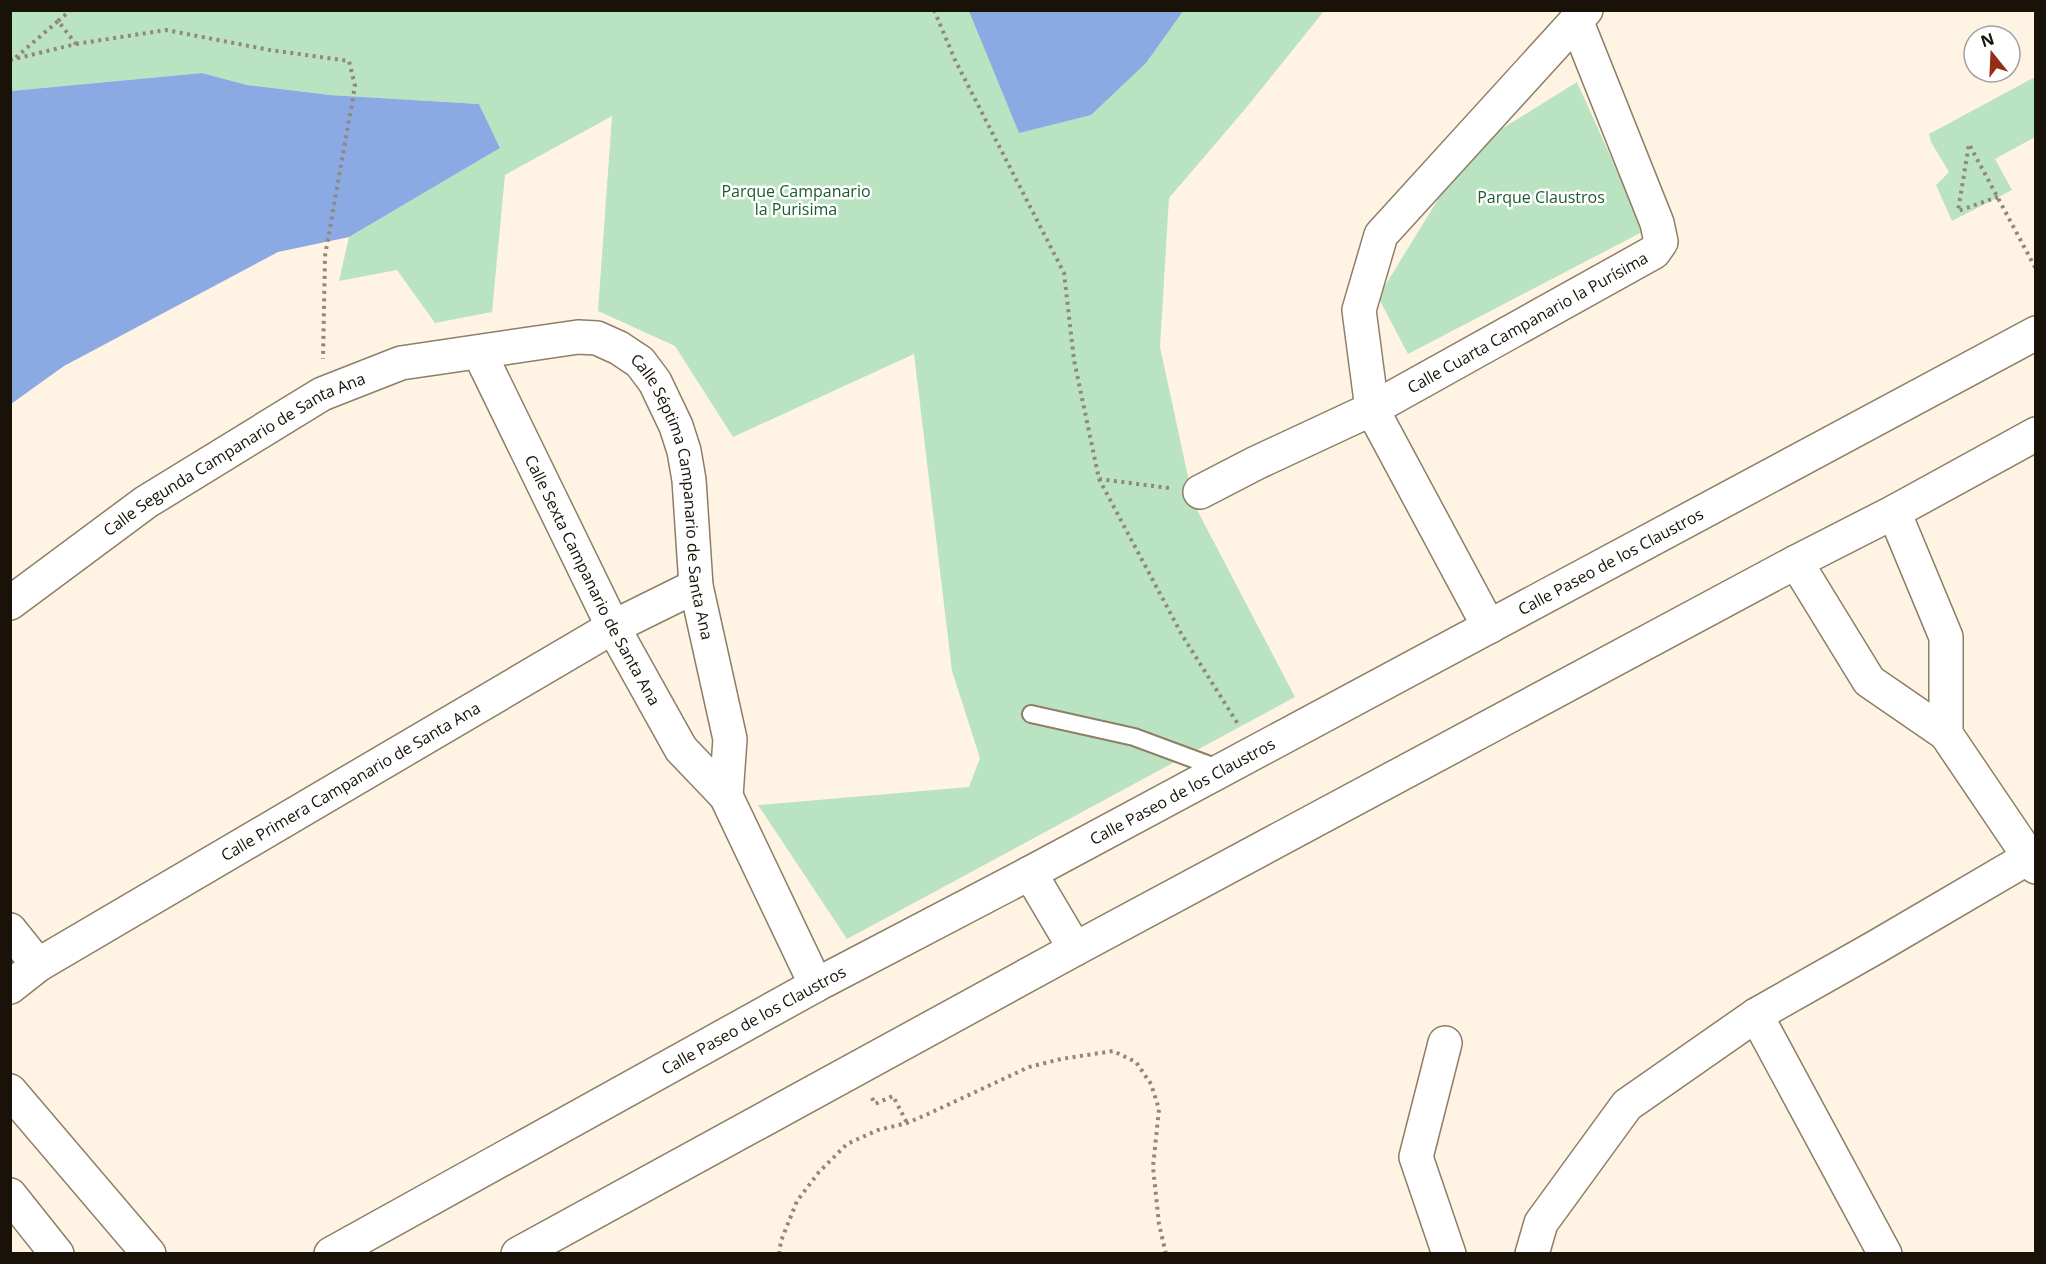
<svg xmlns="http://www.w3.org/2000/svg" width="2046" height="1264" viewBox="0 0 2046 1264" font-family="'Open Sans',sans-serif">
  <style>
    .green { fill: #bae3c1 }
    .water { fill: #8baae3 }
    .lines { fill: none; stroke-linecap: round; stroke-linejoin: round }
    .lane-casing { stroke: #8d7e66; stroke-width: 20 }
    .street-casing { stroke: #8d7e66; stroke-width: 36 }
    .path { stroke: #90887b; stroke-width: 4; stroke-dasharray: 3 4.5; stroke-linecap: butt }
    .lane { stroke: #fff; stroke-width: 16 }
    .street { stroke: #fff; stroke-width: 33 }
    .labels { text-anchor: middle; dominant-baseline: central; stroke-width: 5; stroke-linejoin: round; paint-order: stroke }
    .park-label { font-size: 16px; fill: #1b5b2f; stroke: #fff }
    .street-label { font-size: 16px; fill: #181208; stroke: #fff }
  </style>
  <rect width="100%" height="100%" fill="#fff4e4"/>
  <path class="green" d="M12 10 1324 11 1246 108 1169 198 1160 347 1194 504 1295 697 847 939 758 805 969 787 980 758 952 671 914 354 733 437 675 346 598 311 612 116 505 175 492 312 435 323 397 270 339 281 349 237 500 148 479 104 330 95 247 85 202 73 11 91 10 11Z
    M2035 77V137L1995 159 2012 190 1952 221 1936 185 1949 172 1931 142 1929 134Z
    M1577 82 1644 231 1408 354 1378 297 1469 149Z"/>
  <path class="water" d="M969 11H1183L1146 63 1091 115 1019 133Z
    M202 73 247 85 330 95 479 104 500 148 349 237 278 252 64 366 11 404V91Z"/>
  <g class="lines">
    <defs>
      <path id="lane" d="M1031 714 1134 737 1223 770"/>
      <g id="street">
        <path id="s1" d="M479 352 613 627 681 749 726 796 816 985"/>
        <path id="s2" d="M1200 492 1256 463 1372 409 1654 252 1661 242 1657 223 1576 20"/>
        <path d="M1894 512 1946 637V734"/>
        <path d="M1796 562 1869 681 1946 734 2036 867"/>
        <path id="s3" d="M10 603 146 502 322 394 401 363 578 337 597 338 619 348 640 362 655 382 676 426 684 451 689 480 696 586 730 739 726 796"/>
        <path d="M1489 627 1372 409 1359 310 1381 235 1586 10"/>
        <path d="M1030 873 1075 949"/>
        <path d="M10 930 38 965"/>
        <path id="s4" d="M10 987 38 965 613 627 696 586"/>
        <path d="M1756 1015 1885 1254"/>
        <path d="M1445 1043 1416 1157 1449 1254"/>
        <path d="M10 1091 149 1254"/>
        <path d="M10 1195 57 1254"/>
        <path id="s5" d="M331 1254 816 985 1030 873 2036 333"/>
        <path d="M518 1254 1075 949 1796 562 1894 512 2036 434"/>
        <path d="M1532 1254 1541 1223 1627 1105 1756 1015 1876 947 2028 858 2036 857"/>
      </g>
    </defs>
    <use href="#lane" class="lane-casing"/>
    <use href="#street" class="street-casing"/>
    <path class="path" d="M934 10 955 60 1064 273 1074 360 1099 479 1182 635 1238 724
      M58 21 71 10
      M76 44 166 30 270 50 349 61 355 86 325 256 323 359
      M10 60 76 44 58 21 14 59
      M1998 197 1958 211 1969 144 2036 269
      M1099 479 1169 488
      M872 1098 875 1104 893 1096 907 1123
      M779 1254 781 1241 797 1201 819 1172 847 1144 878 1130 907 1123 928 1114 1029 1067 1061 1059 1113 1051 1136 1062 1151 1084 1159 1109 1153 1167 1159 1224 1166 1254"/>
    <use href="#lane" class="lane"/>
    <use href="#street" class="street"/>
  </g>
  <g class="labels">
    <g class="park-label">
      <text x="796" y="191">Parque Campanario<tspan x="796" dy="18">la Purisima</tspan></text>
      <text x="1541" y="197">Parque Claustros</text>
    </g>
    <g class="street-label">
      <text stroke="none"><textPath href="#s2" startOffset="369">Calle Cuarta Campanario la Purísima</textPath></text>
      <text stroke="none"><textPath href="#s3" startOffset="270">Calle Segunda Campanario de Santa Ana</textPath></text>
      <text stroke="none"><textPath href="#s3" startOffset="849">Calle Séptima Campanario de Santa Ana</textPath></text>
      <text stroke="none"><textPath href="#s5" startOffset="1455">Calle Paseo de los Claustros</textPath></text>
      <text stroke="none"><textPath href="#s1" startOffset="255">Calle Sexta Campanario de Santa Ana</textPath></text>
      <text stroke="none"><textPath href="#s4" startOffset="398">Calle Primera Campanario de Santa Ana</textPath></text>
      <text stroke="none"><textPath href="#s5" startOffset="969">Calle Paseo de los Claustros</textPath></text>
      <text stroke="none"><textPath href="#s5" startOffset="483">Calle Paseo de los Claustros</textPath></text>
    </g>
  </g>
  <rect width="2046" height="1264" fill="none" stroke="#181208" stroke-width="24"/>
  <g transform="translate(1992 54) rotate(342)"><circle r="28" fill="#ffffff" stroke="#a3a09c" stroke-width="1.5"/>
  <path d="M0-4.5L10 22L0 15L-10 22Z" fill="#962d15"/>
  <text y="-9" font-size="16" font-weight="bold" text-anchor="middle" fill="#181208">N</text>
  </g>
</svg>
